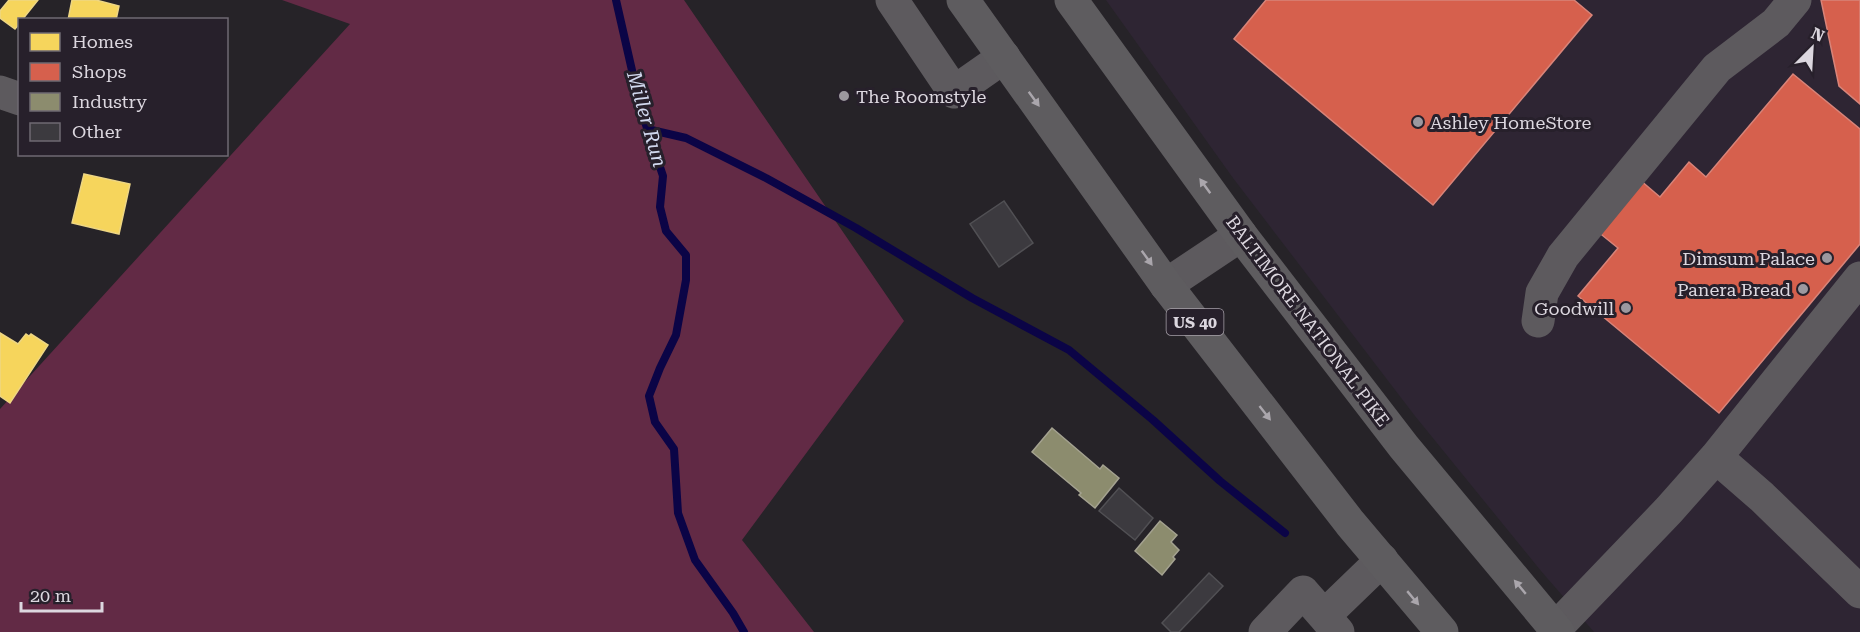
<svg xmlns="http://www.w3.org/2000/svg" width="1860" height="632" viewBox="0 0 1860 632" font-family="'Roboto Serif',serif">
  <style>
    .built { fill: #2e2533 }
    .green { fill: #622a45 }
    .homes { fill: #f6d55c; stroke: #eed683; stroke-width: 1.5 }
    .shops { fill: #d6604d; stroke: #d88479; stroke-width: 1.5 }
    .industry { fill: #8c8c6e; stroke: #a4a290; stroke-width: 1.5 }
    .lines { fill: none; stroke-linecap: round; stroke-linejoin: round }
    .stream { stroke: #0b0446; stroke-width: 8 }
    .building { fill: #3c3a3f; stroke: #515054; stroke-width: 1.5 }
    .minor { stroke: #5d5a5e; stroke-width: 33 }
    .major { stroke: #5e5c5f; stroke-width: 33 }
    .oneway { fill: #aaa6ac }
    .poi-dot { fill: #9c989f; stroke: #27202b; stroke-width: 2 }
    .labels { text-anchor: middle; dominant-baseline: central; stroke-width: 6; stroke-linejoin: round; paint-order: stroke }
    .shield { fill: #27202b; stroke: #a6a0a9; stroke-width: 1.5 }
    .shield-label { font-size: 16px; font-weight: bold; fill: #dcd7df }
    .poi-label { font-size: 18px; fill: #dcd7df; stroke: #27202b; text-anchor: end }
    .street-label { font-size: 18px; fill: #dcd7df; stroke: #27202b }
    .water-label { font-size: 20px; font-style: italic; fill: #d1d8ee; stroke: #27202b }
  </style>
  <rect width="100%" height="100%" fill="#262328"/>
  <path class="built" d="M1106 0H1860V632H1594L1541 571 1415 416 1233 178Z"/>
  <path class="green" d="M282 0H684L904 321 742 540 814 632H0V409L350 24Z"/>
  <path class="homes" d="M9 0H38L22 20H20V23L15 29 0 18V11Z
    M72 0H96L119 6 116 20H68Z
    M84 174 130 184 119 234 72 223Z
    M0 333 18 344 26 334 29 336 31 334 48 345 10 403 0 396Z"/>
  <path class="shops" d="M1266 0H1574L1592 15 1433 205 1234 39Z
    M1821 0H1860V104L1839 86Z
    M1793 74 1860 129V244L1719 413 1578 296 1618 248 1597 231 1640 180 1660 197 1689 162 1706 177Z"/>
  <path class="industry" d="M1052 428 1100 469 1103 465 1119 478 1095 508 1079 495 1081 493 1032 452Z
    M1160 521 1177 535 1171 542 1179 550 1173 557 1175 559 1162 575 1135 551Z"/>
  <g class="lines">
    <path class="stream" d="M616 0 641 110 663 176 660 207 666 231 686 255V280L676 335 660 368 649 396 655 422 674 449 678 513 695 560 733 613 744 632
      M647 129 686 138 766 178 856 228 972 298 1069 350 1153 420 1220 481 1285 533"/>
  </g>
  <path class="building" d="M1004 201 1033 243 999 267 970 224Z
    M1119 488 1153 518 1135 540 1099 511Z
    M1209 573 1223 586 1179 632H1171L1162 623Z"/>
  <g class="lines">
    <path class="minor" d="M892 0 954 92 1004 57
      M0 92 20 99
      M1166 285 1241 235
      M1538 321 1542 293 1563 256 1717 68 1776 23 1795 0
      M1716 457 1762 497 1860 592
      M1555 629 1669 510 1716 457 1860 278
      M1265 632 1303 592 1324 616
      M1338 632 1324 616 1382 560"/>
    <path class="major" d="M963 0 1166 285 1350 523 1442 632
      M1071 0 1241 235 1404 447 1558 632"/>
  </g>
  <defs><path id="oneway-solid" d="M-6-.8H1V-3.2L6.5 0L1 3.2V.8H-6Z" transform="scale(1.5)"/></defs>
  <g class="oneway">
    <use href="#oneway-solid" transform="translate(1034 99) rotate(54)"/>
    <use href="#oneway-solid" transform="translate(1205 186) rotate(-126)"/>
    <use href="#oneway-solid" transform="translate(1147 258) rotate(54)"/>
    <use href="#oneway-solid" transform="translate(1265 413) rotate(52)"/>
    <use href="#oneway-solid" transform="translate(1520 587) rotate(-130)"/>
    <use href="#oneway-solid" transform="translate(1413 598) rotate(50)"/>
  </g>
  <g class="poi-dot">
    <circle cx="844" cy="96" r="6"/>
    <circle cx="1418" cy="122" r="6"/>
    <circle cx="1827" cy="258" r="6"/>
    <circle cx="1803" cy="289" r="6"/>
    <circle cx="1626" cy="308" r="6"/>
  </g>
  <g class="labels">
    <rect class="shield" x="1166.5" y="309" width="57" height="26" rx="4.5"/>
    <g class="shield-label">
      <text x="1195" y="322">US 40</text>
    </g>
    <g class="poi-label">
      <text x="856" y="96" text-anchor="start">The Roomstyle</text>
      <text x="1430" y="122" text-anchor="start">Ashley HomeStore</text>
      <text x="1815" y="258">Dimsum Palace</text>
      <text x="1791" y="289">Panera Bread</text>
      <text x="1614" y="308">Goodwill</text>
    </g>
    <g class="street-label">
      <text transform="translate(1308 321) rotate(53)">BALTIMORE NATIONAL PIKE</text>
    </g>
    <g class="water-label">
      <text transform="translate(647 119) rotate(74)">Miller Run</text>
    </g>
  </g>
  <rect x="18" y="18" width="210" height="138" fill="#27202b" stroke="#6f6973" stroke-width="1.5"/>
  <rect x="30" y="33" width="30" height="18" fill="#f6d55c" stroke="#6f6973" stroke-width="1.5"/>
  <text x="72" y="48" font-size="18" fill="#dcd7df">Homes</text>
  <rect x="30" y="63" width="30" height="18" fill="#d6604d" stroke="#6f6973" stroke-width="1.5"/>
  <text x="72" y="78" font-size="18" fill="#dcd7df">Shops</text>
  <rect x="30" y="93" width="30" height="18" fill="#8c8c6e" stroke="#6f6973" stroke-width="1.5"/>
  <text x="72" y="108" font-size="18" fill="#dcd7df">Industry</text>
  <rect x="30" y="123" width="30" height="18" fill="#3c3a3f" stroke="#6f6973" stroke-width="1.5"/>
  <text x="72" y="138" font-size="18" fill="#dcd7df">Other</text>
  <g transform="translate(1812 48) rotate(24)" stroke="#27202b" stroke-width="4.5" paint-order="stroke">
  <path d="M0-4.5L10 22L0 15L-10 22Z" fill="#dcd7df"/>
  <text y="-9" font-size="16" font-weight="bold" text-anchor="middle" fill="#dcd7df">N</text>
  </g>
  <path d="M21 602v9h81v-9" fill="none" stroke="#dcd7df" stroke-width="3"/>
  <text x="30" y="602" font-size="18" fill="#dcd7df" stroke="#27202b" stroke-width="4.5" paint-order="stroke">20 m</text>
</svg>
